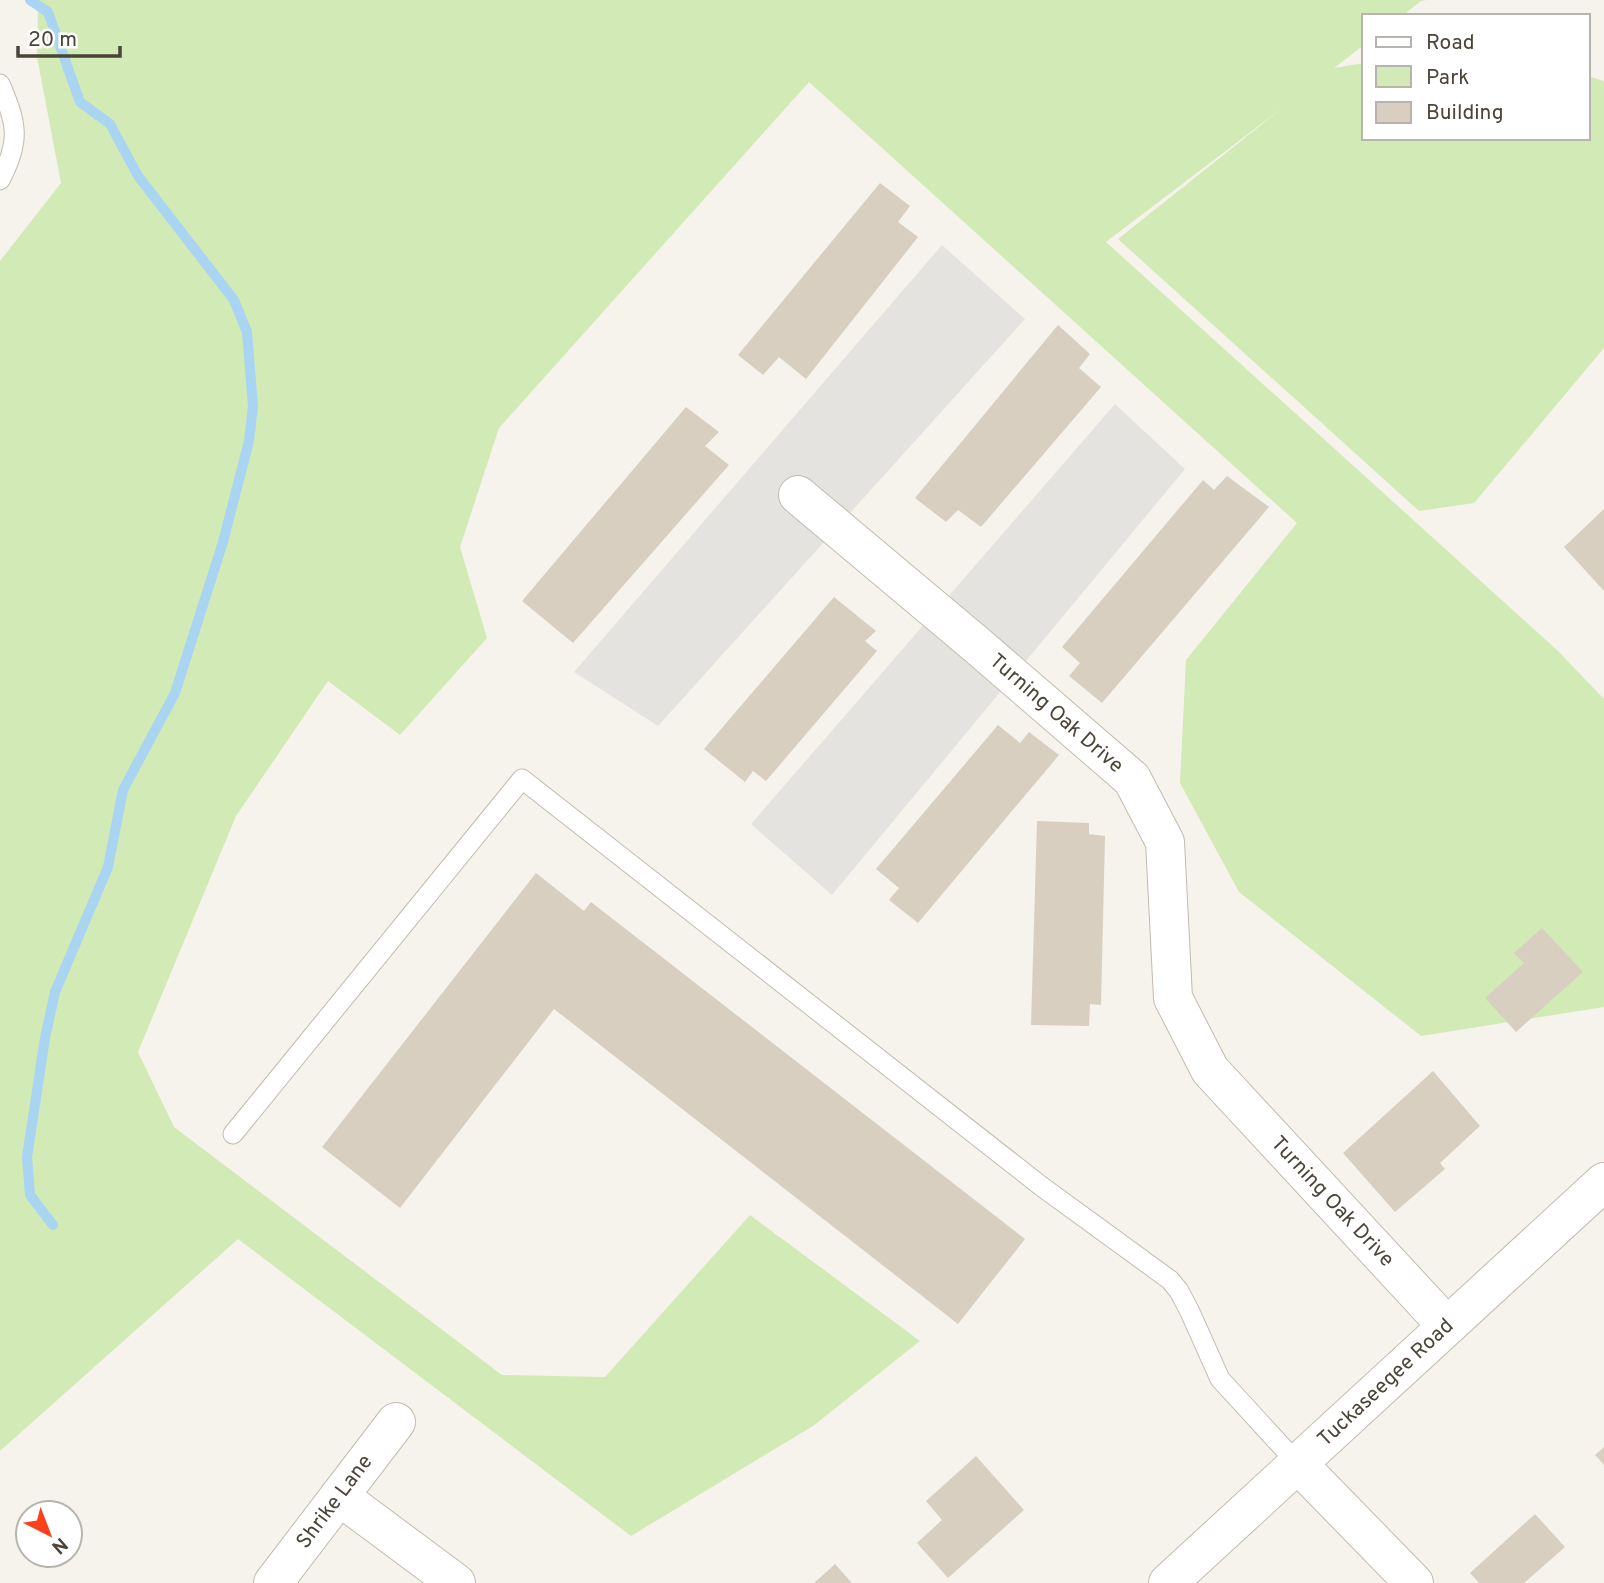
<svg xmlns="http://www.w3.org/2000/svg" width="1604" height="1583" viewBox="0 0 1604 1583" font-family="Overpass,sans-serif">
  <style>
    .green { fill: #d2eab5 }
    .parking { fill: #e5e3e0 }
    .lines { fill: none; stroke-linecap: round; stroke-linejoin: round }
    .stream { stroke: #a9d4f2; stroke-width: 10 }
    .building { fill: #d8cfc1 }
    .service-casing { stroke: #c2bbae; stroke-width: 21 }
    .minor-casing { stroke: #c2bbae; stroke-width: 40 }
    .tertiary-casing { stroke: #c2bbae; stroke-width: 40 }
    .service { stroke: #fff; stroke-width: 19 }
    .minor { stroke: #fff; stroke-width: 38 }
    .tertiary { stroke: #fff; stroke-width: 38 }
    .labels { text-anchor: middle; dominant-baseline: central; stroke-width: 5; stroke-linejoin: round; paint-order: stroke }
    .street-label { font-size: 21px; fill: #4b4439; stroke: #fff }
  </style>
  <rect width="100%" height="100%" fill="#f6f3ec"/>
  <path class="green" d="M38 0H1427L1421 1 1402 16H1364V45L1334 68 1364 63V138H1588V76L1604 81V348L1474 503 1419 511 1118 239 1286 105 1106 242 1557 650 1604 699V1007L1421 1036 1239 892 1180 783 1186 660 1297 523 809 82 499 428 460 547 487 638 400 735 328 681 236 816 138 1052 174 1127 502 1375 605 1377 750 1215 920 1341 813 1426 631 1536 238 1239 0 1451V261L61 183 37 57Z"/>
  <path class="parking" d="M942 245 1025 319 658 726 574 672Z
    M1115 404 1185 469 832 895 751 824Z"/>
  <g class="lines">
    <path class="stream" d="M30 0 48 12 80 102 110 124 138 176 234 300 247 332 253 406 249 441 223 542 175 693 123 790 108 867 55 992 45 1038 27 1157 30 1195 53 1225"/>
  </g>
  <path class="building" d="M880 183 910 206 898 222 918 237 806 379 779 357 763 375 738 355Z
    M1058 325 1090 354 1079 368 1101 387 981 527 958 510 946 522 915 498Z
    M686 407 719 432 705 446 729 465 573 643 522 601Z
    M1227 476 1269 507 1102 703 1069 676 1080 663 1062 647 1203 480 1214 490Z
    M1604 509V591L1564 547Z
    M834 597 876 631 865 641 877 651 766 781 753 771 745 782 704 749Z
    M998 725 1020 743 1029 732 1059 755 918 923 889 900 899 888 876 869Z
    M1037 821 1089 823V834L1105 836 1101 1005 1090 1004 1089 1026 1031 1025Z
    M536 873 584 911 591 902 1025 1239 958 1324 554 1009 400 1208 322 1147Z
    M1542 928 1583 972 1516 1032 1485 998 1524 963 1514 953Z
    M1433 1071 1480 1126 1440 1163 1445 1169 1395 1212 1343 1153Z
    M1604 1447V1465L1595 1455Z
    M976 1456 1024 1510 948 1578 917 1543 942 1520 926 1501Z
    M1535 1514 1565 1547 1524 1583H1479L1470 1573Z
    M835 1564 852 1583H814Z"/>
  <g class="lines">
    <defs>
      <path id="service" d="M0 84C17 123 21 141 0 180
        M233 1134 522 779 1041 1186 1170 1280 1179 1291 1190 1312 1220 1379 1298 1464"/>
      <path id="minor" d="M798 495 978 646 1132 779 1165 842 1173 998 1210 1070 1447 1326
        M1298 1464 1414 1583
        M339 1496 456 1583
        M273 1583 396 1422"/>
      <path id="tertiary" d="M1168 1583 1604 1182"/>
    </defs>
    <use href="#service" class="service-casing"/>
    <use href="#minor" class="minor-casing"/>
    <use href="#tertiary" class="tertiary-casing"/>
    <use href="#service" class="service"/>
    <use href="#minor" class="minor"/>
    <use href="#tertiary" class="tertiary"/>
  </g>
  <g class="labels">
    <g class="street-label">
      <text transform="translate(1056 714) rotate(41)">Turning Oak Drive</text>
      <text transform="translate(1332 1202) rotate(47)">Turning Oak Drive</text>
      <text transform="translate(1386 1383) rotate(-43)">Tuckaseegee Road</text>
      <text transform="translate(335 1502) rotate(-53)">Shrike Lane</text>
    </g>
  </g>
  <rect x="1362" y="14" width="228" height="126" fill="#ffffff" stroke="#b7b4b0" stroke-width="2"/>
  <rect x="1376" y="37" width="35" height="10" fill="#ffffff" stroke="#b7b4b0" stroke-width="2"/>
  <text x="1426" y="49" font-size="21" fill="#4b4439">Road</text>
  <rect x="1376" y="66" width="35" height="21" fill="#d2eab5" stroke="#b7b4b0" stroke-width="2"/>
  <text x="1426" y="84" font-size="21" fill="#4b4439">Park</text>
  <rect x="1376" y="102" width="35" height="21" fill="#d8cfc1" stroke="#b7b4b0" stroke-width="2"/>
  <text x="1426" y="119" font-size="21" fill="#4b4439">Building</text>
  <g transform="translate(49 1534) rotate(138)"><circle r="33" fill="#ffffff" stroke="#b7b4b0" stroke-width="2"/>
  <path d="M0-5L12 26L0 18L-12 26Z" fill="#fc3f1d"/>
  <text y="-10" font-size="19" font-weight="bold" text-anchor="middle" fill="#4b4439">N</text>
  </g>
  <path d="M18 46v10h102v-10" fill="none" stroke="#4b4439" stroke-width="3.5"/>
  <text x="28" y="46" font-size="21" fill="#4b4439" stroke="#ffffff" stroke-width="5" paint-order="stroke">20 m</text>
</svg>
